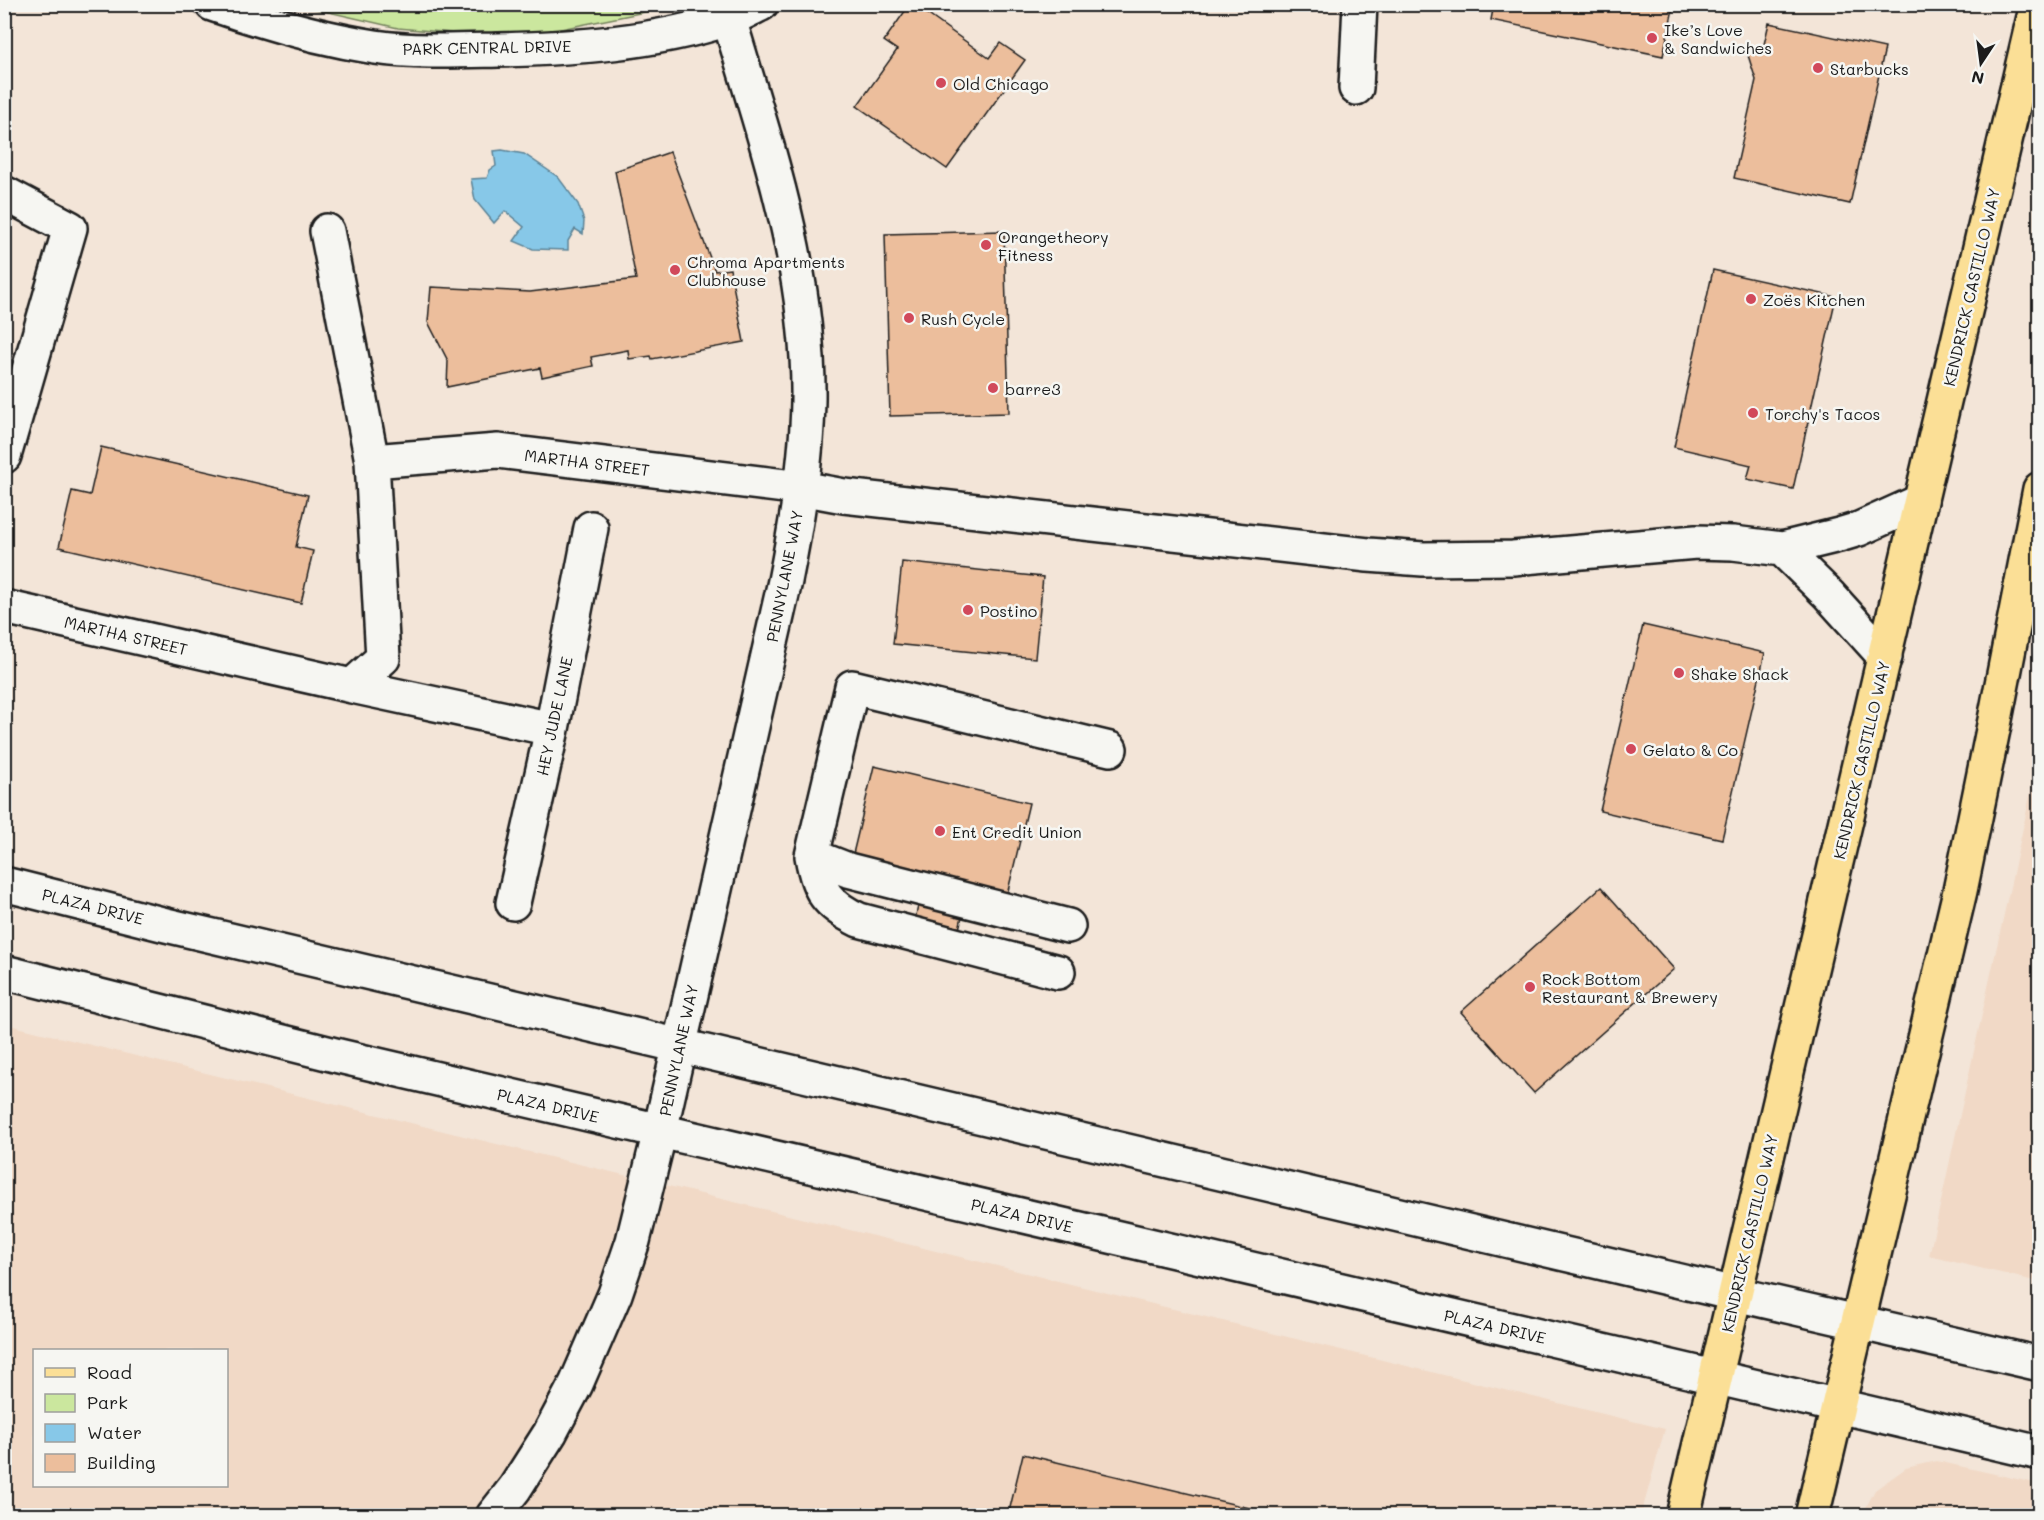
<svg xmlns="http://www.w3.org/2000/svg" width="2044" height="1520" viewBox="0 0 2044 1520" font-family="Mali,sans-serif">
  <style>
    .built { fill: #f1d9c6; fill-rule: evenodd }
    .green { fill: #cbe79e; stroke: #74825d; stroke-width: 1.5 }
    .water { fill: #87c8e8; stroke: #5c8396; stroke-width: 1.5 }
    .building { fill: #ecbe9c; stroke: #1c1c1c; stroke-width: 1.5 }
    .lines { fill: none; stroke-linecap: round; stroke-linejoin: round }
    .minor-casing { stroke: #1c1c1c; stroke-width: 38 }
    .major-casing { stroke: #1c1c1c; stroke-width: 38 }
    .minor { stroke: #f6f6f2; stroke-width: 33 }
    .major { stroke: #fbdf96; stroke-width: 33 }
    .poi-dot { fill: #d1495b; stroke: #f6f6f2; stroke-width: 2 }
    .labels { text-anchor: middle; dominant-baseline: central; stroke-width: 5; stroke-linejoin: round; paint-order: stroke }
    .poi-label { font-size: 16px; fill: #1c1c1c; stroke: #f6f6f2; text-anchor: start }
    .street-label { font-size: 16px; fill: #1c1c1c; stroke: #f6f6f2 }
  </style>
  <rect width="100%" height="100%" fill="#f3e5d8"/>
  <filter id="ink" filterUnits="userSpaceOnUse"><feTurbulence type="fractalNoise" baseFrequency=".0167" numOctaves="2"/><feDisplacementMap in="SourceGraphic" scale="12" xChannelSelector="R" yChannelSelector="G"/><feConvolveMatrix kernelMatrix="1 2 1 2 8 2 1 2 1" color-interpolation-filters="sRGB"/></filter>
  <g filter="url(#ink)">
    <path class="built" d="M2039 755V1282L1929 1256Z
      M5 1024 1665 1429 1641 1515 5 1516ZM34 1350H226V1486H34Z
      M1937 1461 2039 1484V1515H1862L1875 1490 1906 1468Z"/>
    <path class="green" d="M298 5V4L679 5 551 31 465 34 398 28Z"/>
    <path class="water" d="M502 150 524 154 558 177 578 204 584 221 583 234 575 229 568 241V250L533 249 514 241 524 227 505 211 494 223 475 200 471 179 487 178 490 170 496 166 494 151Z"/>
    <path class="building" d="M910 4H913L989 58 1000 43 1025 60 947 169 857 106 897 50 884 41Z
      M1494 4H1674L1663 56 1491 20Z
      M1769 23 1885 48 1850 204 1734 178 1756 80 1746 49 1762 53Z
      M670 152 715 271 730 269 744 342 652 359 651 356 629 359 628 350 591 357 593 366 542 377 540 368 447 387 448 361 428 322 431 287 530 292 636 279 615 171Z
      M1004 231 1009 413 890 416 885 234Z
      M1713 270 1836 297 1793 489 1747 479 1751 465 1674 447Z
      M101 447 308 495 296 547 313 551 301 603 59 547 72 491 90 495Z
      M902 562 1043 577 1035 658 893 644Z
      M1643 625 1765 653 1722 839 1600 811Z
      M874 766 1029 803 1007 895 852 858Z
      M925 876 969 886 957 938 913 928Z
      M1601 887 1674 969 1534 1093 1461 1012Z
      M1023 1454 1283 1516H1008Z"/>
    <g class="lines">
      <defs>
        <path id="minor" d="M212 4C266 23 319 38 375 47 416 53 457 51 498 50 575 48 654 43 728 19 739 16 750 9 761 4
          M1356 88 1360 4
          M4 193 70 228 4 456
          M327 231 372 461
          M1782 549 1829 595 1885 657
          M4 607 352 686 383 658 372 461 498 451 801 488 844 496 1368 555 1423 559 1513 558 1696 542 1733 543 1782 549 1839 535 1859 529 1921 501
          M352 686 552 729
          M812 856 848 870 1068 926
          M4 884 166 925 1735 1294 2040 1364
          M513 903 552 729 591 528
          M4 972 339 1056 2040 1453
          M1058 972 859 920C827 905 818 891 812 856L852 687 1110 749
          M493 1516 515 1488 550 1433 576 1384 615 1294 633 1241 660 1131 785 581C797 521 807 461 808 401 810 269 766 143 729 19"/>
        <path id="major" d="M1683 1516 2037 4
          M1812 1516 1960 891 1995 720 2040 489"/>
      </defs>
      <use href="#minor" class="minor-casing"/>
      <use href="#major" class="major-casing"/>
      <use href="#minor" class="minor"/>
      <use href="#major" class="major"/>
    </g>
  </g>
  <g class="poi-dot">
    <circle cx="1652" cy="38" r="6"/>
    <circle cx="1818" cy="68" r="6"/>
    <circle cx="941" cy="83" r="6"/>
    <circle cx="986" cy="245" r="6"/>
    <circle cx="675" cy="270" r="6"/>
    <circle cx="1751" cy="299" r="6"/>
    <circle cx="909" cy="318" r="6"/>
    <circle cx="993" cy="388" r="6"/>
    <circle cx="1753" cy="413" r="6"/>
    <circle cx="968" cy="610" r="6"/>
    <circle cx="1679" cy="673" r="6"/>
    <circle cx="1631" cy="749" r="6"/>
    <circle cx="940" cy="831" r="6"/>
    <circle cx="1530" cy="987" r="6"/>
  </g>
  <g class="labels">
    <g class="poi-label">
      <text x="1664" y="29">Ike’s Love<tspan x="1664" dy="18">&amp; Sandwiches</tspan></text>
      <text x="1830" y="68">Starbucks</text>
      <text x="953" y="83">Old Chicago</text>
      <text x="998" y="236">Orangetheory<tspan x="998" dy="18">Fitness</tspan></text>
      <text x="687" y="261">Chroma Apartments<tspan x="687" dy="18">Clubhouse</tspan></text>
      <text x="1763" y="299">Zoës Kitchen</text>
      <text x="921" y="318">Rush Cycle</text>
      <text x="1005" y="388">barre3</text>
      <text x="1765" y="413">Torchy's Tacos</text>
      <text x="980" y="610">Postino</text>
      <text x="1691" y="673">Shake Shack</text>
      <text x="1643" y="749">Gelato &amp; Co</text>
      <text x="952" y="831">Ent Credit Union</text>
      <text x="1542" y="978">Rock Bottom<tspan x="1542" dy="18">Restaurant &amp; Brewery</tspan></text>
    </g>
    <g class="street-label">
      <text transform="translate(487 47) rotate(-1)">PARK CENTRAL DRIVE</text>
      <text transform="translate(1971 287) rotate(-77)">KENDRICK CASTILLO WAY</text>
      <text transform="translate(587 462) rotate(7)">MARTHA STREET</text>
      <text transform="translate(784 576) rotate(-79)">PENNYLANE WAY</text>
      <text transform="translate(126 635) rotate(13)">MARTHA STREET</text>
      <text transform="translate(554 716) rotate(-78)">HEY JUDE LANE</text>
      <text transform="translate(1861 760) rotate(-77)">KENDRICK CASTILLO WAY</text>
      <text transform="translate(93 906) rotate(14)">PLAZA DRIVE</text>
      <text transform="translate(678 1050) rotate(-78)">PENNYLANE WAY</text>
      <text transform="translate(548 1105) rotate(13)">PLAZA DRIVE</text>
      <text transform="translate(1022 1215) rotate(13)">PLAZA DRIVE</text>
      <text transform="translate(1749 1233) rotate(-77)">KENDRICK CASTILLO WAY</text>
      <text transform="translate(1495 1326) rotate(13)">PLAZA DRIVE</text>
    </g>
  </g>
  <rect width="2044" height="1520" fill="none" stroke="#f6f6f2" stroke-width="24"/>
  <rect x="12" y="12" width="2020" height="1496" fill="none" stroke="#1c1c1c" stroke-width="2" filter="url(#ink)"/>
  <rect x="33" y="1349" width="195" height="138" fill="#f6f6f2" stroke="#9f9f9c" stroke-width="1.5"/>
  <rect x="45" y="1368" width="30" height="9" fill="#fbdf96" stroke="#9f9f9c" stroke-width="1.5"/>
  <text x="87" y="1379" font-size="18" fill="#1c1c1c">Road</text>
  <rect x="45" y="1394" width="30" height="18" fill="#cbe79e" stroke="#9f9f9c" stroke-width="1.5"/>
  <text x="87" y="1409" font-size="18" fill="#1c1c1c">Park</text>
  <rect x="45" y="1424" width="30" height="18" fill="#87c8e8" stroke="#9f9f9c" stroke-width="1.5"/>
  <text x="87" y="1439" font-size="18" fill="#1c1c1c">Water</text>
  <rect x="45" y="1454" width="30" height="18" fill="#ecbe9c" stroke="#9f9f9c" stroke-width="1.5"/>
  <text x="87" y="1469" font-size="18" fill="#1c1c1c">Building</text>
  <g transform="translate(1981 63) rotate(193)" stroke="#f6f6f2" stroke-width="4.5" paint-order="stroke">
  <path d="M0-4.5L10 22L0 15L-10 22Z" fill="#1c1c1c"/>
  <text y="-9" font-size="16" font-weight="bold" text-anchor="middle" fill="#1c1c1c">N</text>
  </g>
</svg>
